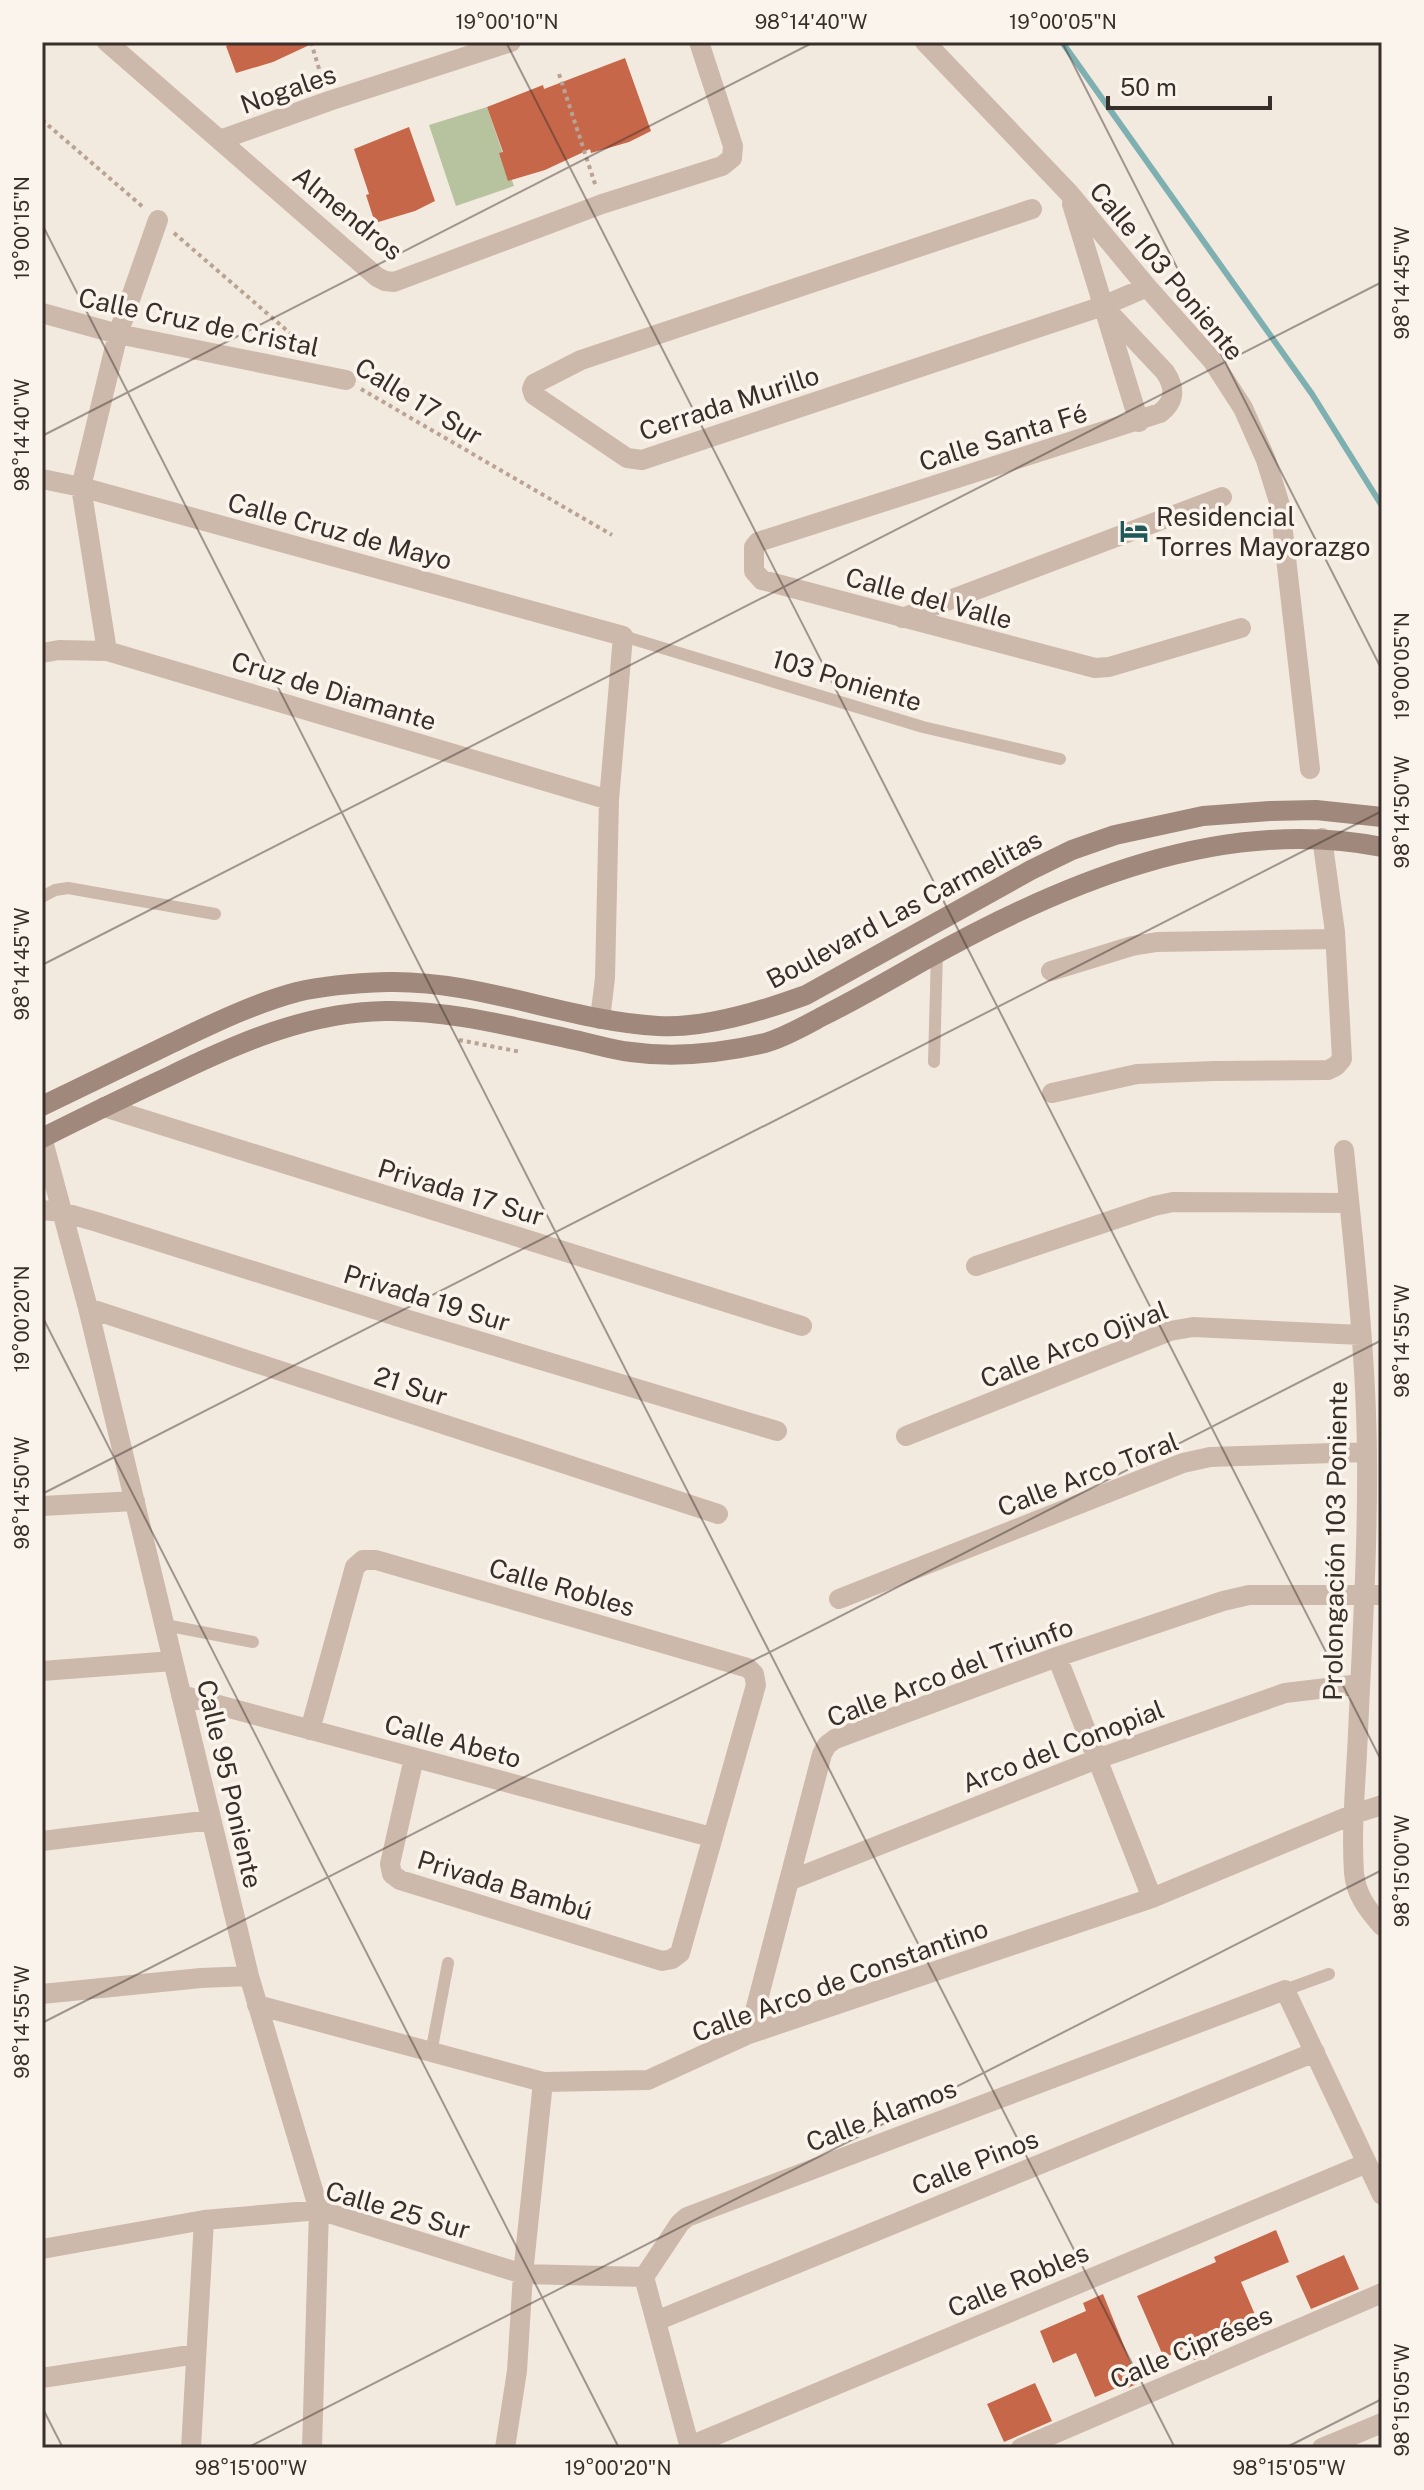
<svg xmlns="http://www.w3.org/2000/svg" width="1424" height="2490" viewBox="0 0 1424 2490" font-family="'Public Sans',sans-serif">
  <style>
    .green { fill: #b7c39f }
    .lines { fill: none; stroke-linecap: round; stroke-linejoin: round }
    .stream { stroke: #7eafb1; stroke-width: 6 }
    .building { fill: #c6674a }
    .path { stroke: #b8a395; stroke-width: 4; stroke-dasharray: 4 4; stroke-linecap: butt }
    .lane { stroke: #ccb9ab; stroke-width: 12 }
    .street { stroke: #ccb9ab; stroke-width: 20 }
    .secondary { stroke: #a0897c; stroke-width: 20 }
    .ticks { fill: none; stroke: #392f2a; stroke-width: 2; stroke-opacity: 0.45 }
    .labels { text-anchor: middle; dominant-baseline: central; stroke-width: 7; stroke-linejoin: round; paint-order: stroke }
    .street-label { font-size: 26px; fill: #392f2a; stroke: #faf4ec }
    .poi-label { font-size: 26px; fill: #392f2a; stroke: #faf4ec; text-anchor: start }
    .neatline { fill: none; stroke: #392f2a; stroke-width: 3 }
    .ticks-label { font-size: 20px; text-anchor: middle; fill: #392f2a }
  </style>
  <rect width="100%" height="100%" fill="#f3eadf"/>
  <path class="green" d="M487 107 514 186 456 206 429 125Z"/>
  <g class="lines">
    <path class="stream" d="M1062 42 1312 394 1382 506"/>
  </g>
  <path class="building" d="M236 42H316L273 62 236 73 226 46Z
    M625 58 651 131 629 142 591 153 590 149 545 170 508 181 499 153 503 152 487 107 543 85 544 89Z
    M409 127 435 201 415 211 375 223 366 195 369 194 354 149Z
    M1276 2230 1289 2262 1241 2282 1259 2324 1241 2331 1239 2326 1209 2339 1214 2351 1194 2360 1188 2347 1164 2358 1137 2296 1216 2262 1214 2257Z
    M1344 2255 1359 2289 1311 2309 1296 2276Z
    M1103 2294 1139 2383 1123 2390 1121 2386 1095 2397 1076 2353 1053 2363 1040 2331 1086 2311 1083 2303Z
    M1035 2383 1052 2421 1004 2442 987 2404Z"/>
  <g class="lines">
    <path class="path" d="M311 42 323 82
      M559 74 596 187
      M42 120 143 207
      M174 233 313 353
      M361 389 612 535
      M459 1040 521 1052"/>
    <path class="lane" d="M623 636 923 727 1060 759
      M42 897 55 890 68 888 215 914
      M934 1062 937 953
      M165 1625 253 1642
      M1285 1990 1329 1974
      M431 2053 448 1963"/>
    <path class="street" d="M107 42 377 277 385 281 394 282 602 204 722 166 732 158 733 146 699 42
      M925 42 1069 193 1147 287 1212 360 1243 408 1266 460 1280 505 1310 769
      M220 140 329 101 511 42
      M1072 204 1139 422
      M1032 209 581 360 534 384 532 389 534 395 627 458 642 460 1103 306 1147 287
      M1103 306 1165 372C1175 387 1176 401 1160 413L758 542 754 547V571L762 580 1095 668 1109 667 1241 628
      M42 313 118 334 346 380
      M42 479 81 487 623 636 609 800 605 978 600 1019
      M902 618 1222 497
      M107 651 81 487 118 334 158 220
      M42 653 59 650 107 651 609 800
      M1051 971 1132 946 1157 942 1335 939
      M1052 1093 1137 1074 1214 1071 1328 1070 1336 1066 1342 1059 1335 932 1322 838
      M104 1107 802 1326
      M42 1137 88 1308 249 1976 319 2210 312 2448
      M1344 1150C1354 1251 1366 1352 1367 1454 1368 1547 1362 1640 1358 1733 1356 1780 1351 1827 1354 1873 1356 1895 1368 1910 1382 1926
      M42 1210 62 1212 97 1222 412 1321 777 1431
      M976 1266 1154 1206 1173 1202 1349 1203
      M88 1308 718 1514
      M906 1436 1170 1331 1193 1327 1361 1335
      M42 1506 135 1501
      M839 1599 1183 1463 1210 1457 1367 1452
      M1057 1657 1152 1898
      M42 1671 173 1661
      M181 1695 711 1837
      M310 1730 355 1567 363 1560H376L748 1668 754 1674 756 1685 680 1953 672 1959 662 1961 400 1880 392 1874 390 1864 414 1758
      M42 1841 211 1820
      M791 1880 1097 1759 1285 1693 1360 1684
      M42 1994 201 1978 249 1976
      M257 2005 543 2082 648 2080 749 2034 1152 1898 1354 1814 1382 1805
      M749 2034 822 1754 827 1745 835 1739 1057 1657 1223 1601 1249 1595H1382
      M42 2249 204 2220 319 2210 523 2274 644 2277
      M656 2321 1315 2052
      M42 2378 196 2354
      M690 2446 1367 2163
      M191 2448 204 2220
      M505 2448 517 2371 523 2274 543 2082
      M690 2448 644 2277 680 2223 687 2217 1285 1990 1382 2195
      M1021 2448 1382 2293
      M1322 2448 1382 2423"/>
    <path class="secondary" d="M42 1106C84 1086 126 1065 168 1045 210 1025 252 1004 297 992 326 985 358 983 388 982 480 980 567 1021 658 1026 705 1029 762 1011 806 995L1031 870 1072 850 1115 835 1203 816 1270 811 1316 810 1382 817
      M42 1138C84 1117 127 1096 170 1076 238 1043 308 1012 386 1011 450 1010 513 1027 575 1040 594 1044 612 1050 631 1052 675 1058 722 1053 765 1043 786 1037 804 1026 823 1016 857 999 890 980 923 961 1060 884 1221 815 1382 847"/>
  </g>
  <path class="ticks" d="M506 42 1382 1762M1062 42 1382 670M42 224 1175 2448M42 436 814 42M42 965 1382 282M42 1316 619 2448M42 1494 1382 811M42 2023 1382 1340M42 2407 63 2448M247 2448 1382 1870M1285 2448 1382 2399"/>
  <defs>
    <symbol id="hotel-bare" viewBox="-9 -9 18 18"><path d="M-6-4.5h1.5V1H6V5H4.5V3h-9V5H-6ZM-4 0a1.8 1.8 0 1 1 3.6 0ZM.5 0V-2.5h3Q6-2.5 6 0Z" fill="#1f585b" stroke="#faf4ec" stroke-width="2.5" paint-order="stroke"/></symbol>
  </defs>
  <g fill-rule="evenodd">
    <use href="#hotel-bare" x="1114" y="511" width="40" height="40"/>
  </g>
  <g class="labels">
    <g class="street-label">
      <text transform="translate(288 89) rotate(-19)">Nogales</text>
      <text transform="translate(348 213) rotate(39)">Almendros</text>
      <text transform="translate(1167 271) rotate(50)">Calle 103 Poniente</text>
      <text transform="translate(199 322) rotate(12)">Calle Cruz de Cristal</text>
      <text transform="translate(419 401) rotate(31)">Calle 17 Sur</text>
      <text transform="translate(729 403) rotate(-18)">Cerrada Murillo</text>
      <text transform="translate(1003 437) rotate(-17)">Calle Santa Fé</text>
      <text transform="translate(340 531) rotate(15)">Calle Cruz de Mayo</text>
      <text transform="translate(929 598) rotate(15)">Calle del Valle</text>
      <text transform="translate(847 680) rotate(17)">103 Poniente</text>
      <text transform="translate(334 691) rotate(17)">Cruz de Diamante</text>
      <text transform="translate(904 909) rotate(-28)">Boulevard Las Carmelitas</text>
      <text transform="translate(461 1192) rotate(17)">Privada 17 Sur</text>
      <text transform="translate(427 1298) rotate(17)">Privada 19 Sur</text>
      <text transform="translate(1074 1344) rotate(-21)">Calle Arco Ojival</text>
      <text transform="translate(411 1386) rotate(18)">21 Sur</text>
      <text transform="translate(1088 1474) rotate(-21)">Calle Arco Toral</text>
      <text transform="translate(1335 1541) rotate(-89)">Prolongación 103 Poniente</text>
      <text transform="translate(562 1587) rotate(16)">Calle Robles</text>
      <text transform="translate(950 1672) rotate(-21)">Calle Arco del Triunfo</text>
      <text transform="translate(453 1741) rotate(15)">Calle Abeto</text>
      <text transform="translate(1063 1746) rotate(-21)">Arco del Conopial</text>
      <text transform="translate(230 1784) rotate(77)">Calle 95 Poniente</text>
      <text transform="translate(505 1885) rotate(17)">Privada Bambú</text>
      <text transform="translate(840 1980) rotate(-20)">Calle Arco de Constantino</text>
      <text transform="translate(881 2115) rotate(-21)">Calle Álamos</text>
      <text transform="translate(975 2162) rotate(-22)">Calle Pinos</text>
      <text transform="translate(398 2210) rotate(16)">Calle 25 Sur</text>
      <text transform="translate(1018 2280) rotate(-23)">Calle Robles</text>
      <text transform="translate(1191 2347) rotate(-23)">Calle Cipréses</text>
    </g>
    <g class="poi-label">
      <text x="1156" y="516">Residencial<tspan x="1156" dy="30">Torres Mayorazgo</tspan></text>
    </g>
  </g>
  <rect width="1424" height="2490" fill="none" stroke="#faf4ec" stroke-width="88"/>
  <path d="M1108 96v12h162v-12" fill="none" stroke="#392f2a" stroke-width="4"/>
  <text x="1120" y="96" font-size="24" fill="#392f2a" stroke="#faf4ec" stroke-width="6" paint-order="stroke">50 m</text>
  <rect x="44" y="44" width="1336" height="2402" class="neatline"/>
  <g class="ticks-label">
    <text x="507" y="29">19°00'10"N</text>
    <text x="811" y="29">98°14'40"W</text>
    <text x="1063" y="29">19°00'05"N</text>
    <text transform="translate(22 228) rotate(-90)" y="7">19°00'15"N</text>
    <text transform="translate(1402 283) rotate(-90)" y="7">98°14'45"W</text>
    <text transform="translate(22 435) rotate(-90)" y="7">98°14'40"W</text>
    <text transform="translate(1402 666) rotate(-90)" y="7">19°00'05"N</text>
    <text transform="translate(1402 812) rotate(-90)" y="7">98°14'50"W</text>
    <text transform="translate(22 964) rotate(-90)" y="7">98°14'45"W</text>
    <text transform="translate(22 1319) rotate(-90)" y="7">19°00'20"N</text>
    <text transform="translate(1402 1341) rotate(-90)" y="7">98°14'55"W</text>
    <text transform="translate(22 1493) rotate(-90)" y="7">98°14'50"W</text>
    <text transform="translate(1402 1871) rotate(-90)" y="7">98°15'00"W</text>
    <text transform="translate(22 2022) rotate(-90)" y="7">98°14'55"W</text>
    <text transform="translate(1402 2400) rotate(-90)" y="7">98°15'05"W</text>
    <text x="251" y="2475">98°15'00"W</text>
    <text x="618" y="2475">19°00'20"N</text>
    <text x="1289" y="2475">98°15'05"W</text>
  </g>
</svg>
